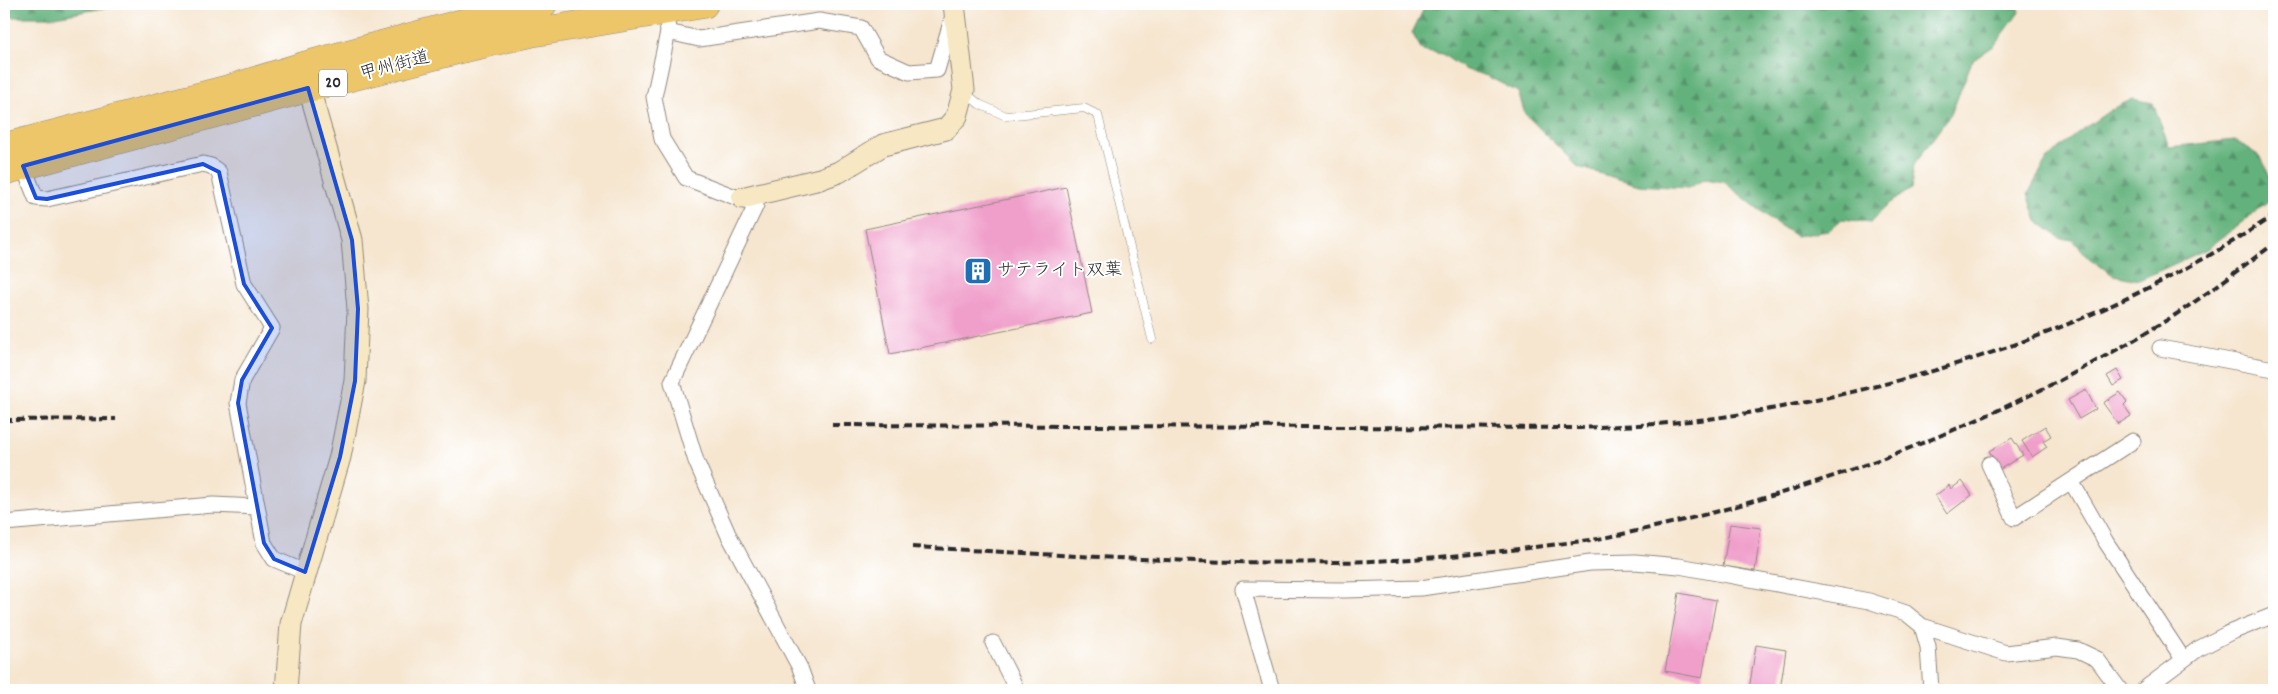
<svg xmlns="http://www.w3.org/2000/svg" width="2278" height="694" viewBox="0 0 2278 694" font-family="Dekko,'Klee One',sans-serif">
  <style>
    .forest { fill: url(#forest-firs); stroke: #476e54 }
    .building { fill: #f09fcb }
    .lines { fill: none; stroke-linecap: round; stroke-linejoin: round }
    .lane-casing { stroke: #90887e; stroke-width: 9 }
    .street-casing { stroke: #90887e; stroke-width: 17 }
    .secondary-casing { stroke: #90887e; stroke-width: 23 }
    .highway-casing { stroke: #90887e; stroke-width: 29 }
    .lane { stroke: #fff; stroke-width: 8 }
    .street { stroke: #fff; stroke-width: 15 }
    .secondary { stroke: #f7e8c3; stroke-width: 21 }
    .highway { stroke: #ecc669; stroke-width: 28 }
    .rail { stroke: #2b2b2b; stroke-width: 4; stroke-dasharray: 8 4; stroke-linecap: butt }
    .marked { fill: #1d4ed8; fill-opacity: 0.2; stroke: #1d4ed8; stroke-width: 4; stroke-linejoin: round }
    .labels { text-anchor: middle; dominant-baseline: central; stroke-width: 4; stroke-linejoin: round; paint-order: stroke }
    .shield { fill: #fff; stroke: #6b6b6b; stroke-width: 1 }
    .shield-label { font-size: 16px; font-weight: bold; fill: #2b2b2b }
    .street-label { font-size: 18px; fill: #2b2b2b; stroke: #fff }
    .poi-label { font-size: 18px; fill: #2b2b2b; stroke: #fff; text-anchor: start }
  </style>
  <defs>
    <pattern id="forest-firs" width="22" height="20" patternUnits="userSpaceOnUse" patternTransform="scale(1.25)"><rect width="22" height="20" fill="#63b27d"/><path d="M5 1l3.5 6h-7zM16 11l3.5 6h-7z" fill="#529167"/></pattern>
  </defs>
  <rect width="100%" height="100%" fill="#fff"/>
  <filter id="ink" filterUnits="userSpaceOnUse"><feTurbulence type="fractalNoise" baseFrequency=".02" numOctaves="2"/><feDisplacementMap in="SourceGraphic" scale="10" xChannelSelector="R" yChannelSelector="G"/><feConvolveMatrix kernelMatrix="1 2 1 2 8 2 1 2 1" color-interpolation-filters="sRGB"/></filter>
  <filter id="wash" filterUnits="userSpaceOnUse"><feTurbulence type="fractalNoise" baseFrequency=".0096" numOctaves="4" result="noise"/><feDisplacementMap in="SourceGraphic" scale="20" xChannelSelector="R" yChannelSelector="G"/><feGaussianBlur stdDeviation="1.12" result="paint"/><feColorMatrix in="noise" values="0 0 0 0 0 0 0 0 0 0 0 0 0 0 0 0 0 1.4 0 .05"/><feComposite in="paint" operator="in"/></filter>
  <g filter="url(#wash)">
    <rect width="100%" height="100%" fill="#f6e6d0"/>
    <path class="forest" d="M4 4H125L55 17H4Z
      M1426 4H1629C1649 11 1676 6 1696 4H2017L2020 11 1995 45 1972 61 1952 112 1914 165 1911 189 1890 203 1871 222 1842 219 1828 231 1796 236 1776 223 1724 182 1705 179 1688 188 1639 185 1578 167 1525 114 1518 92 1487 76 1464 69 1442 54 1422 50 1412 33Z
      M2133 99 2153 103 2169 147 2235 140 2261 157 2271 180 2267 203 2207 249 2139 280 2113 275 2089 258 2073 240 2060 238 2037 221 2028 194 2047 159 2076 134 2112 109Z"/>
    <g id="blocks">
      <path class="building" d="M1066 187 1092 313 890 354 865 229Z
        M2117 370 2123 380 2113 386 2107 376Z
        M2086 390 2096 409 2079 419 2068 400Z
        M2120 392 2127 402 2124 405 2131 416 2118 424 2103 403Z
        M2045 426 2051 436 2043 441 2047 447 2032 457 2022 441Z
        M2012 438 2023 455 2000 469 1989 451Z
        M1962 481 1972 495 1947 514 1935 496 1949 485 1951 489Z
        M1730 524 1761 528 1755 571 1723 566Z
        M1679 593 1716 600 1702 678 1665 671Z
        M1756 645 1786 650 1780 690H1749Z"/>
    </g>
  </g>
  <g filter="url(#ink)">
    <use href="#blocks" fill-opacity="0" stroke="#90887e" stroke-width="1"/>
    <g class="lines">
      <defs>
        <path id="lane" d="M965 92 979 104 1006 116 1084 108 1098 115 1152 339"/>
        <path id="street" d="M666 9 668 32 654 97 662 139 686 178 756 205 672 382 696 461 728 534 800 668 808 690
          M668 32 699 39 819 21 861 28 878 58 909 72 937 70 952 19
          M23 166 36 198 47 199 203 164 211 166 219 172 244 284 272 328 242 380 238 403 264 543 274 559 305 572
          M2160 348 2274 369
          M1989 464 2014 518 2133 441
          M2071 481 2106 542 2183 659
          M4 523 213 505 257 507
          M1922 626 1928 647 1931 690
          M993 643 1017 690
          M1272 690 1243 589 1345 590 1421 588 1590 563 1635 562 1679 566 1869 601 1906 613 1922 626 2006 653 2057 647 2078 650 2097 659 2120 690
          M2143 690 2198 649 2229 633 2274 615"/>
        <path id="secondary" d="M742 198 820 179 839 172 883 145 946 129 957 116 964 90 954 4
          M286 690 291 624 340 457 355 381 358 309 352 240 305 74"/>
        <path id="highway" d="M4 147 232 88 303 66 518 8 543 4
          M4 171 308 88 462 49 531 33 704 4"/>
      </defs>
      <use href="#lane" class="lane-casing"/>
      <use href="#street" class="street-casing"/>
      <use href="#secondary" class="secondary-casing"/>
      <use href="#highway" class="highway-casing"/>
      <use href="#lane" class="lane"/>
      <use href="#street" class="street"/>
      <use href="#secondary" class="secondary"/>
      <use href="#highway" class="highway"/>
      <path class="rail" d="M4 420 116 419
        M832 425 1580 428C1616 426 1653 425 1689 421 1739 416 1789 406 1838 395 1992 361 2142 304 2274 215
        M912 547C1072 555 1233 568 1394 560 1446 557 1499 552 1551 545 1570 542 1589 541 1608 537 1806 497 2004 422 2175 315 2209 293 2241 267 2274 244"/>
    </g>
  </g>
  <path class="marked" d="M308 88 352 240 358 309 355 381 340 457 305 572 274 559 264 543 238 403 242 380 272 328 244 284 219 172 203 164 47 199 36 198 23 166Z"/>
  <defs>
    <symbol id="building-square" viewBox="-11 -11 22 22"><rect x="-9" y="-9" width="18" height="18" rx="4" fill="#1f6fb2" stroke="#fff"/><path d="M-4-6H4V6H1V3H-1V6H-4ZM-2.5-4.3h1.7v1.8h-1.7ZM.8-4.3h1.7v1.8H.8ZM-2.5-1h1.7V.8h-1.7ZM.8-1h1.7V.8H.8Z" fill="#fff"/></symbol>
  </defs>
  <g fill-rule="evenodd">
    <use href="#building-square" x="962" y="255" width="32" height="32"/>
  </g>
  <g class="labels">
    <rect class="shield" x="319" y="69.5" width="28" height="27" rx="4"/>
    <g class="shield-label">
      <text x="333" y="83">20</text>
    </g>
    <g class="street-label">
      <text transform="translate(395 67) rotate(-15)">甲州街道</text>
    </g>
    <g class="poi-label">
      <text x="997" y="271">サテライト双葉</text>
    </g>
  </g>
  <rect width="2278" height="694" fill="none" stroke="#fff" stroke-width="20"/>
</svg>
